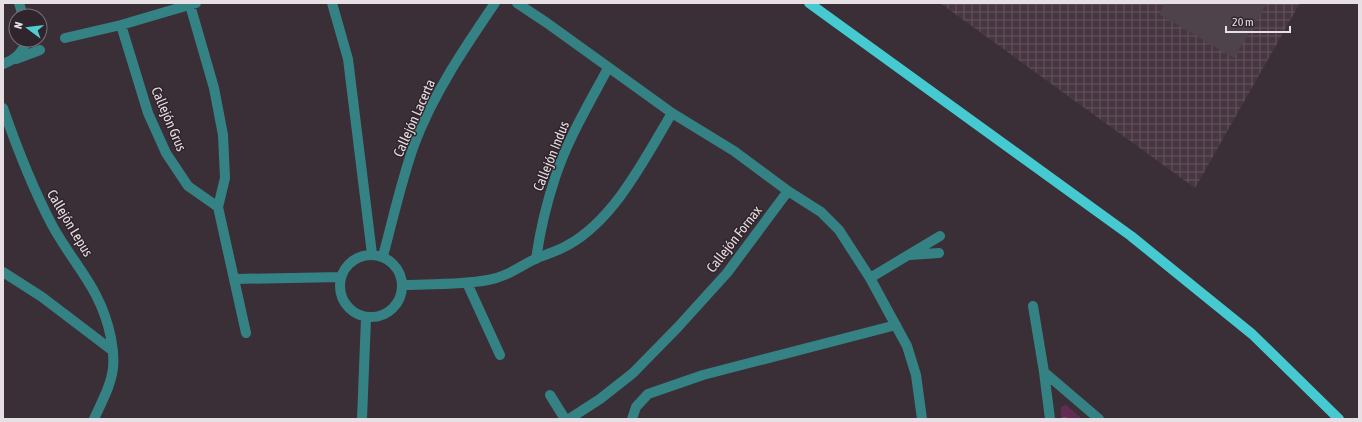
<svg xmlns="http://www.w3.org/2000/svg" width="1362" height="422" viewBox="0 0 1362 422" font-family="'Asap Condensed',sans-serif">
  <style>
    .industrial { fill: url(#industrial-grid) }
    .park { fill: url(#park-crowns) }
    .building { fill: #4f434b }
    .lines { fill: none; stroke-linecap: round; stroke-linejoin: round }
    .minor { stroke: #358285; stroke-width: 10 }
    .major { stroke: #45cad1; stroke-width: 10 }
    .labels { text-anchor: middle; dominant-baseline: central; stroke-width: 3; stroke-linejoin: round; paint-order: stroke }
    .street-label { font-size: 14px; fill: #e6dfe3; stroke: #30252c }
  </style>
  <defs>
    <pattern id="industrial-grid" width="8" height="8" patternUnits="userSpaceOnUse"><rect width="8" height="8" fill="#483742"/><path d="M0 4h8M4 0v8" fill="none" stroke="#62545d"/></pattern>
    <pattern id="park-crowns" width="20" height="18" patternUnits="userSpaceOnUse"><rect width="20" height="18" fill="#632b53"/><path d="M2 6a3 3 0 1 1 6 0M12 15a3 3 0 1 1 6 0" fill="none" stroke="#79496c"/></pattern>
  </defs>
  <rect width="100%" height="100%" fill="#3a2f36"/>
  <path class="industrial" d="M940 3H1300L1195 188Z"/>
  <path class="park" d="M1066 405 1082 419H1061V407Z"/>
  <path class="building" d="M1165 3H1267L1234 58 1159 14Z"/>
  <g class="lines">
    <path class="minor" d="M19 3 23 16
      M332 3 348 59 372 254
      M517 3 547 23 672 113 734 151 788 191 821 212 839 230 870 278 907 346 916 375 922 419
      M190 5 214 88 223 135 225 178 218 207 246 333
      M121 25 148 113 166 153 188 186 218 207
      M65 38 121 25 196 3
      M16 59 40 50
      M3 64C16 59 22 53 27 40
      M3 108C17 148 32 187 52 225 75 267 101 288 111 338 113 348 114 358 113 368 111 386 101 403 94 419
      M340 286a31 31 0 1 1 62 0a31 31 0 1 1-62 0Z
      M910 255 939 253
      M383 256C393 219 401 182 414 145 433 94 465 47 495 3
      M536 259C540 231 546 205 555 178 567 140 589 104 608 68
      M3 272 42 297 113 351
      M870 278 940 236
      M235 279 341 277
      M467 283 500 355
      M403 285C431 284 460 285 488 280 507 277 520 266 537 258 547 254 558 251 568 245 615 219 645 158 672 113
      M1033 306 1044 372 1050 419
      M1044 372 1099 419
      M550 395 565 419
      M362 419 366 318
      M569 419 600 399 633 373 678 327 727 273 788 191
      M632 419 636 407 648 394 703 375 896 325"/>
    <path class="major" d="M809 3 1131 236 1252 334 1339 419"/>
  </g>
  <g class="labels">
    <g class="street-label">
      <text transform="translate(414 118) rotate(-66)">Callejón Lacerta</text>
      <text transform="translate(169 119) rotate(67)">Callejón Grus</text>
      <text transform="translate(551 156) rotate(-68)">Callejón Indus</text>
      <text transform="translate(70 223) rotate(59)">Callejón Lepus</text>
      <text transform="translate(734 239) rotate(-52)">Callejón Fornax</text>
    </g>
  </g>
  <rect width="1362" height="422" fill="none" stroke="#e6dfe3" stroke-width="8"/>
  <g transform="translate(28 28) rotate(285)"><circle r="19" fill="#30252c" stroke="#796f75"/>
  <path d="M0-3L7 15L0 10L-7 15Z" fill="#51ccd2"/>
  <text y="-6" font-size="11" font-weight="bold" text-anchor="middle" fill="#e6dfe3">N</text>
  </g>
  <path d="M1226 26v6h64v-6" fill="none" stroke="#e6dfe3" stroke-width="2"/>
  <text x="1232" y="26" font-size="12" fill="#e6dfe3" stroke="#30252c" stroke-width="3" paint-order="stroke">20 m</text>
</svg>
